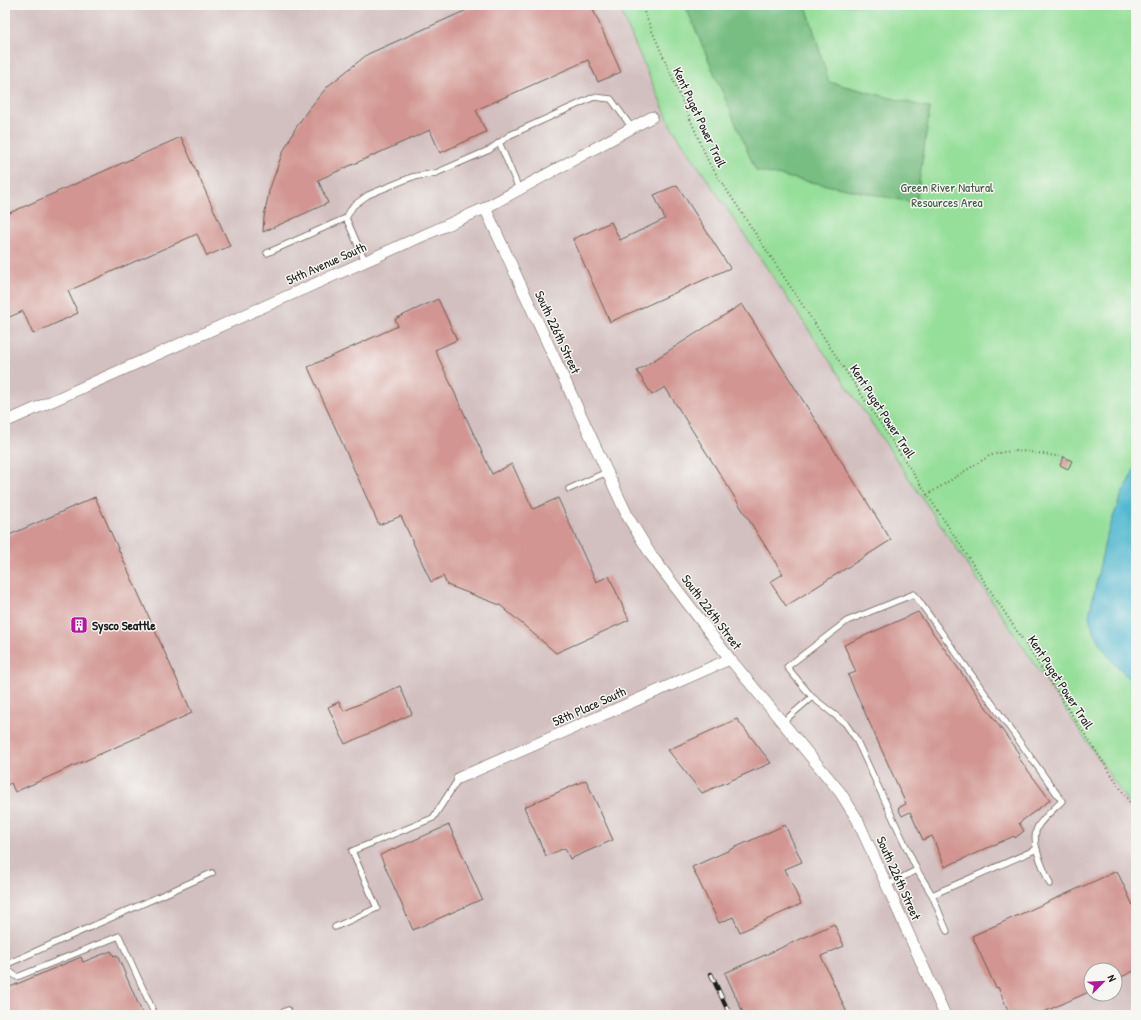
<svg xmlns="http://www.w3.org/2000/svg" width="1141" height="1020" viewBox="0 0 1141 1020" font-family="'Patrick Hand',sans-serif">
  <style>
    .industrial { fill: #d2bfbf; fill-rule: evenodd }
    .green { fill: #96df9a; stroke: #597e5b }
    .forest { fill: #78be82; stroke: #4a6d4f }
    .water { fill: #52b9d0; stroke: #376a76 }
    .building { fill: #d29591 }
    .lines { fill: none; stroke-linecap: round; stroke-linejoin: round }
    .service-casing { stroke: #675f54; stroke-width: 7 }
    .minor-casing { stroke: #675f54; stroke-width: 12 }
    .path { stroke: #675f54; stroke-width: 2; stroke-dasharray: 1 3; stroke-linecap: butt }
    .service { stroke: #fff; stroke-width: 5.5 }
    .minor { stroke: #fff; stroke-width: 11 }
    .rail-casing { stroke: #1c1c1c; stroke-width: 4.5 }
    .rail { stroke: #f6f6f2; stroke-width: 3; stroke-dasharray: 9; stroke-linecap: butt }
    .labels { text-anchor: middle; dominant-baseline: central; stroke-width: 3; stroke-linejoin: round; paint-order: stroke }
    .street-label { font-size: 13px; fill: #1c1c1c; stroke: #f6f6f2 }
    .park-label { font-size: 13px; fill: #415642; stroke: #f6f6f2 }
    .poi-label { font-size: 13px; font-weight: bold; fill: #1c1c1c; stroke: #f6f6f2; text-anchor: start }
  </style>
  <rect width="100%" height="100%" fill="#f6f6f2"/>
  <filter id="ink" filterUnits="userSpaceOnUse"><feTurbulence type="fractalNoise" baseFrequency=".025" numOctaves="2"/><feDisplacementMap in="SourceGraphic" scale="8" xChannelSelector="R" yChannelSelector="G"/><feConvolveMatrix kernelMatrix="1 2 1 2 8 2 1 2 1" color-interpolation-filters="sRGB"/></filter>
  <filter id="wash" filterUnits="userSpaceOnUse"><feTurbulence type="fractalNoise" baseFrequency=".012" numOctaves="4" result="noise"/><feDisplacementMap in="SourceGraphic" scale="16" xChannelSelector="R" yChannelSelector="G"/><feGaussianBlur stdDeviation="0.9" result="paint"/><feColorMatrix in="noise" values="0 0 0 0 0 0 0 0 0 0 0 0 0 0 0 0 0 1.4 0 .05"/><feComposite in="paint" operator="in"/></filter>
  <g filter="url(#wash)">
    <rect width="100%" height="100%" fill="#f2dbbd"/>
    <path class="industrial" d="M5 5H618L671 126 1136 814V1015H5ZM1091 970H1115V994H1091Z"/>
    <path class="green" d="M618 5H1136V814L671 126Z"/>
    <path class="forest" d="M685 5H806L829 82 930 108 916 203 756 171Z"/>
    <path class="water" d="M1136 466V686L1108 656 1094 632 1089 616 1106 537 1121 496Z"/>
    <g id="blocks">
      <path class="building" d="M478 5H591L621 72 598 82 588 60 476 110 486 132 440 153 430 130 318 180 328 203 263 232 264 217 269 191 282 154 295 129 308 110 328 86 368 54Z
        M181 137 230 246 207 256 197 234 68 291 78 313 33 334 23 311 5 319V215Z
        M677 185 730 268 610 322 573 239 611 222 620 240 665 219 654 195Z
        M438 299 457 340 435 350 492 474 512 464 533 509 558 498 596 582 609 576 629 620 556 653 500 605 447 585 443 576 431 582 401 516 379 525 308 367 398 326 395 319Z
        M742 304 891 540 786 606 770 582 783 574 665 387 652 395 637 371Z
        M1064 457 1072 461 1068 469 1060 465Z
        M95 497 192 713 15 792 11 783 5 786V537Z
        M918 612 1020 755 1018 757 1050 800 1019 823 1024 831 1015 838 1014 836 945 867 932 836 923 840 910 812 902 816 898 808 906 804 848 675 856 672 844 645Z
        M400 686 412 714 345 744 328 707 339 702 344 711Z
        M737 719 771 763 702 793 668 750Z
        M586 780 613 840 570 859 565 848 546 856 524 807Z
        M449 825 482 899 413 930 380 855Z
        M785 825 802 862 785 869 801 904 740 932 733 917 719 923 692 867Z
        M1117 871 1136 912V970L1115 980V970H1091V991L1037 1015H1010L998 987 996 988 972 936Z
        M834 924 844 946 821 956 848 1015H744L725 973Z
        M111 951 114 956 117 955 143 1015H5V989L81 957 83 962Z"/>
    </g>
  </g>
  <g filter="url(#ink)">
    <use href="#blocks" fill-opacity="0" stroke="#675f54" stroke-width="1"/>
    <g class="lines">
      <defs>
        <path id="service" d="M499 142 519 189
          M346 218 365 261
          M267 253 346 218 353 206 368 195 412 177 436 173 489 150 510 135 594 97 611 99 632 128
          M569 489 607 472
          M812 697 845 723 856 739 917 870 887 885
          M783 722 812 697 787 667 847 621 914 594 1062 801C1055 808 1044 817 1038 826 1029 842 1044 869 1050 884
          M917 870 932 895
          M335 927 377 908 352 851 433 818 459 778
          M947 931 932 895 1037 849
          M5 965 212 873
          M5 968 17 977 119 936 155 1015
          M277 1015 288 1010"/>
        <path id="minor" d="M485 208 628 517 651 555 730 659 840 792 857 819 945 1015
          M5 422 485 208 652 117
          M459 778 730 659"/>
      </defs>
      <use href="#service" class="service-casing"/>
      <use href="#minor" class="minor-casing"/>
      <path class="path" d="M641 5 709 163 1136 812
        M927 495 989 456C1017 446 1036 454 1064 457"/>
      <use href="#service" class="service"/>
      <use href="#minor" class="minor"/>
      <defs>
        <path id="rail" d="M711 974 730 1015"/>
      </defs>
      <use href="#rail" class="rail-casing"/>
      <use href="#rail" class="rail"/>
    </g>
  </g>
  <defs>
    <symbol id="building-square" viewBox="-11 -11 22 22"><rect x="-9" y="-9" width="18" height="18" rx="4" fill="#b5179e" stroke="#f6f6f2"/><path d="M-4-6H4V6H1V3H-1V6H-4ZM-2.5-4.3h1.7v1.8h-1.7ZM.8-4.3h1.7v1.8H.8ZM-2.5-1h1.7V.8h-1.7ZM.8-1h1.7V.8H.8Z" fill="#fff"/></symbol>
  </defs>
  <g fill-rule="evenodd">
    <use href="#building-square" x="69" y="615" width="20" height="20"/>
  </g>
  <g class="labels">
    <g class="street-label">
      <text transform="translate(700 117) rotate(65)">Kent Puget Power Trail</text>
      <text transform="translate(326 263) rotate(-24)">54th Avenue South</text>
      <text transform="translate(558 332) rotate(65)">South 226th Street</text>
      <text transform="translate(883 411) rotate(57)">Kent Puget Power Trail</text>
      <text transform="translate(712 612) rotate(53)">South 226th Street</text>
      <text transform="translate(1061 682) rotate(57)">Kent Puget Power Trail</text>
      <text transform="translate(589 706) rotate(-24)">58th Place South</text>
      <text transform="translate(899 878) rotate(66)">South 226th Street</text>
    </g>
    <g class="park-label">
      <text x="947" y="187">Green River Natural<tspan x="947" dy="15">Resources Area</tspan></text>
    </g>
    <g class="poi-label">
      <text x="92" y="625">Sysco Seattle</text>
    </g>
  </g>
  <rect width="1141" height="1020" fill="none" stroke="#f6f6f2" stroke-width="20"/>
  <g transform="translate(1103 982) rotate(66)"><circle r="19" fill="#f6f6f2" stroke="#9f9f9c"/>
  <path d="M0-3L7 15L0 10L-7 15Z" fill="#b5179e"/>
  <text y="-6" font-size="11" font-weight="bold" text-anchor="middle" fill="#1c1c1c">N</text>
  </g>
</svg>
